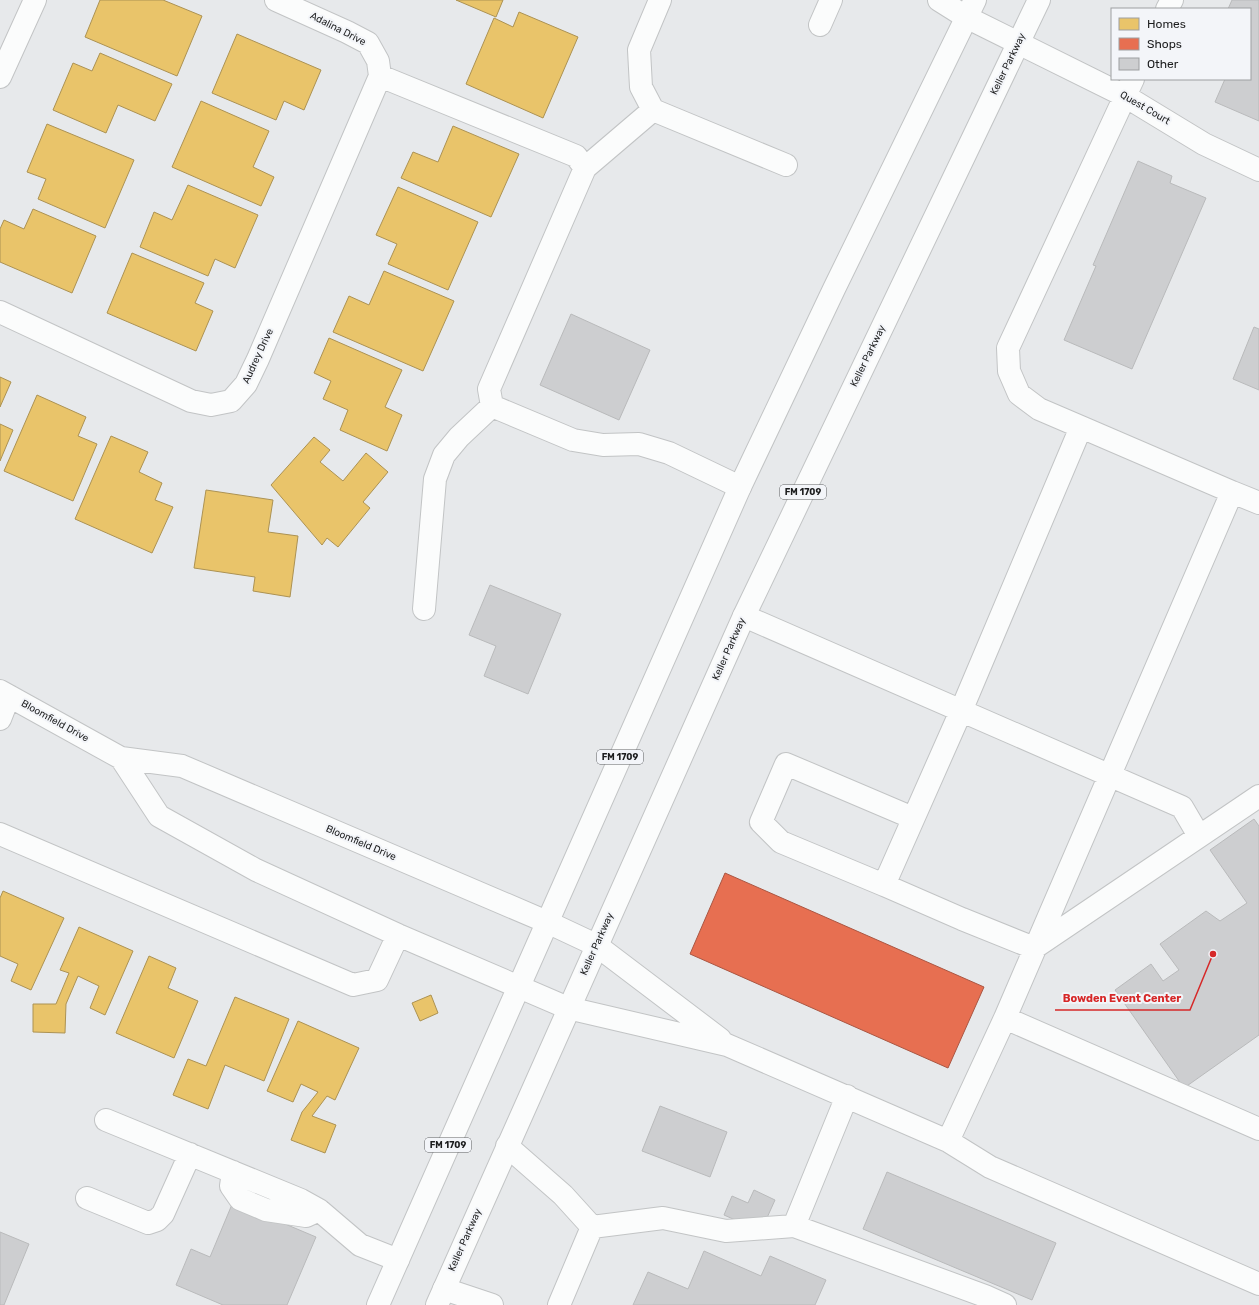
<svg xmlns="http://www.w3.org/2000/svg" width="1259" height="1305" viewBox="0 0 1259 1305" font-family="Rubik,sans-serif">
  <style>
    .homes { fill: #e9c46a; stroke: #ac9253 }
    .shops { fill: #e76f51; stroke: #aa5642 }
    .building { fill: #cdced0; stroke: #b9babb }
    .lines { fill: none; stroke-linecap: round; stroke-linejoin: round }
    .minor-casing { stroke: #c2c4c5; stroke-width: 24 }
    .major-casing { stroke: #c2c4c5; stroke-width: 24 }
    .minor { stroke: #fbfcfc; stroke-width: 22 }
    .major { stroke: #fbfcfc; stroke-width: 22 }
    .labels { text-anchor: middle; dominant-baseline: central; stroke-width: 4; stroke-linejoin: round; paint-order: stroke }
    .shield { fill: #f3f5f9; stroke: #5c5e60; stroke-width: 1 }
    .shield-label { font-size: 9px; font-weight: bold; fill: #1c1d1e }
    .street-label { font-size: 10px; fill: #1c1d1e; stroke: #f3f5f9 }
    .leader { fill: none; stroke: #d62828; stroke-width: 1.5 }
    .callout-dot { fill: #d62828; stroke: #f3f5f9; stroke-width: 1.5 }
    .callout-label { font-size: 11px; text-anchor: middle; font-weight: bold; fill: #d62828; stroke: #f3f5f9; stroke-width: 4; stroke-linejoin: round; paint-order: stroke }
  </style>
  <rect width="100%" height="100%" fill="#e7e9eb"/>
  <path class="homes" d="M100 0H163L202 16 177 76 85 37Z
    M456 0H503L496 17Z
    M519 12 578 37 543 118 466 84 494 18 513 27Z
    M237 34 321 70 304 110 284 101 276 120 212 93Z
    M100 53 172 84 155 121 118 105 106 133 53 110 73 63 92 71Z
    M201 101 269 131 253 167 274 177 261 206 172 167Z
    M47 124 134 160 105 228 38 199 46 179 27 172Z
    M453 126 519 154 491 217 401 178 413 152 438 162Z
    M188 185 258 215 235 268 215 259 208 276 140 247 154 212 172 220Z
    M398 187 478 222 448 290 388 264 397 244 376 235Z
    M33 209 96 236 72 293 0 262V229L4 220 24 229Z
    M132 253 204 283 195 303 213 311 196 351 107 313Z
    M384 271 454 301 423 371 333 332 349 296 369 305Z
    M329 338 402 370 385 407 402 415 387 451 340 430 348 410 323 399 331 381 314 373Z
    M0 377 11 382 0 407Z
    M37 395 86 417 78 436 97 444 73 501 4 471Z
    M0 424 13 430 0 461Z
    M111 436 148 452 139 472 162 483 155 500 173 507 152 553 75 519Z
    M314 437 330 450 320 462 343 481 366 453 388 472 363 502 370 508 338 547 327 538 322 545 271 485Z
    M206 490 273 500 268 532 298 536 290 597 253 591 255 577 194 568Z
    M3 891 64 918 31 990 11 981 18 964 0 956V898Z
    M79 927 133 951 105 1015 90 1008 99 986 78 976 66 1004 65 1033 33 1032V1004H56L69 973 60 970Z
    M149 956 176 968 168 988 198 1001 174 1058 116 1033Z
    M431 995 438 1013 420 1021 412 1003Z
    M235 997 289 1019 264 1081 225 1065 208 1109 173 1095 188 1059 206 1066Z
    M298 1021 359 1048 335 1100 327 1096 312 1116 336 1125 325 1153 291 1140 302 1112 318 1092 301 1084 293 1102 267 1091Z"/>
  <path class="shops" d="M725 873 984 987 948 1068 690 954Z"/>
  <path class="building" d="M1232 0H1259V121L1215 102 1225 79H1250V9H1228Z
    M1138 161 1172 176 1170 183 1206 198 1132 369 1064 340 1096 266 1093 265Z
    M571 314 650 350 619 420 540 385Z
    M1254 327 1259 329V390L1233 379Z
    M490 585 561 614 528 694 484 676 496 646 469 635Z
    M1254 819 1259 826V1035L1184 1088 1115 990 1151 964 1163 981 1179 970 1160 944 1206 911 1220 921 1247 903 1210 850Z
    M660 1106 727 1132 710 1177 642 1151Z
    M887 1172 1056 1243 1032 1300 863 1229Z
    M754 1190 775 1200 766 1220 742 1223 724 1215 732 1196 748 1203Z
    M233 1202 316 1237 287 1305H223L176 1285 191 1249 210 1257Z
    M0 1232 29 1244 4 1305H0Z
    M704 1251 761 1276 770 1256 826 1280 815 1305H633L648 1272 688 1289Z"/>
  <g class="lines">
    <defs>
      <path id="minor" d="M276 0 347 32 368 43 378 61 380 76
        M660 0 639 50 641 87 653 110 786 165
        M939 0 966 17 1125 96 1204 144 1259 170
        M1167 9 1172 0
        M820 25 831 0
        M380 76 576 156 585 168 489 389 492 406 573 440 603 445 639 444 669 453 740 487
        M0 77 35 0
        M585 168 653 110
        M0 312 191 401 211 405 231 401 246 384 258 359 380 76
        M1081 427 1039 409 1019 394 1009 371 1008 348 1133 79
        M1232 492 1081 427 961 711 884 885 962 919 1034 948 1259 796
        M424 609 435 479 444 455 459 437 492 406
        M744 616 1182 807 1199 836
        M0 691 121 758 182 766 547 922 596 945 720 1039
        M0 719 9 696
        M121 758 159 816 256 870 398 935 568 1008 727 1045 948 1141 990 1167 1259 1284
        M0 834 353 985 377 980 398 935
        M884 885 781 842 761 822 786 764 913 818
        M1005 1018 1232 492 1259 503
        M847 1096 794 1226 985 1296 1005 1305
        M106 1120 301 1200 319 1210 360 1245 398 1260
        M948 1141 1005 1018 1259 1129
        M507 1146 563 1195 592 1227 559 1305
        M233 1172 231 1186 240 1199 266 1210 306 1216 319 1210
        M87 1198 148 1223 157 1220 163 1214 190 1154
        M592 1227 663 1218 726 1231 794 1226
        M444 1289 492 1305"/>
      <path id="major" d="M378 1305 740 487 834 289 975 0
        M437 1305 744 616 1039 0"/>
    </defs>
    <use href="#minor" class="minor-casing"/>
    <use href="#major" class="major-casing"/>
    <use href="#minor" class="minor"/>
    <use href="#major" class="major"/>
  </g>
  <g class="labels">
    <g class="shield">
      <rect x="780" y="485" width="46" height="14" rx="3"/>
      <rect x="597" y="750" width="46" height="14" rx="3"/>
      <rect x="425" y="1138" width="46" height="14" rx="3"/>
    </g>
    <g class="shield-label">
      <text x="803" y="492">FM 1709</text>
      <text x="620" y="757">FM 1709</text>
      <text x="448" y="1145">FM 1709</text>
    </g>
    <g class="street-label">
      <text transform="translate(338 29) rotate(27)">Adalina Drive</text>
      <text transform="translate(1008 64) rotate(-64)">Keller Parkway</text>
      <text transform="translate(1145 108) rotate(30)">Quest Court</text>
      <text transform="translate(258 356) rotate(-65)">Audrey Drive</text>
      <text transform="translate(868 356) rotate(-64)">Keller Parkway</text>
      <text transform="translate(729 649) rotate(-66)">Keller Parkway</text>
      <text transform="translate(55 721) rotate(29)">Bloomfield Drive</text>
      <text transform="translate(361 843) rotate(23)">Bloomfield Drive</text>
      <text transform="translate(597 944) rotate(-66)">Keller Parkway</text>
      <text transform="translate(465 1240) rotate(-66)">Keller Parkway</text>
    </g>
  </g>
  <path class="leader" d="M1213 954L1190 1010H1055"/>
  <circle class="callout-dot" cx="1213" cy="954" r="4"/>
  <g class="callout-label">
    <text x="1122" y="1002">Bowden Event Center</text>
  </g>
  <rect x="1111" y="8" width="140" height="72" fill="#f3f5f9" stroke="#9d9fa1"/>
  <rect x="1119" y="18" width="20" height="12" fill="#e9c46a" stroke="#9d9fa1"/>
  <text x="1147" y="28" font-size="12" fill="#1c1d1e">Homes</text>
  <rect x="1119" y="38" width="20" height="12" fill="#e76f51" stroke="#9d9fa1"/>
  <text x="1147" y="48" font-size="12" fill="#1c1d1e">Shops</text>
  <rect x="1119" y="58" width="20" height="12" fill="#cdced0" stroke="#9d9fa1"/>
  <text x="1147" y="68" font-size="12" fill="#1c1d1e">Other</text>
</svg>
